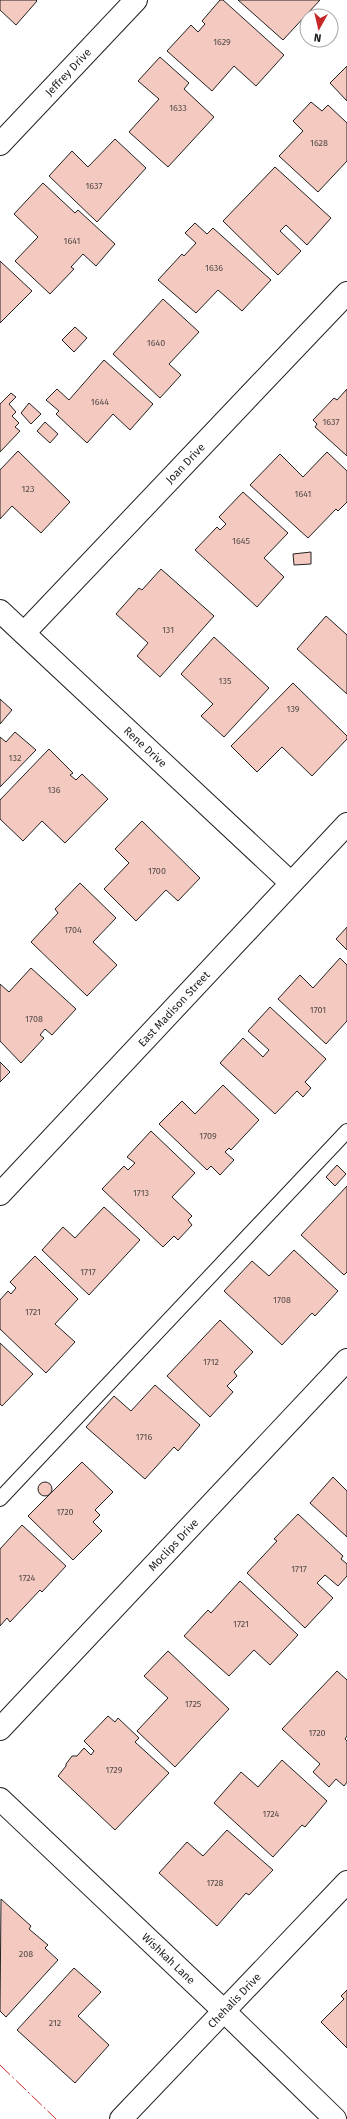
<svg xmlns="http://www.w3.org/2000/svg" width="347" height="2119" viewBox="0 0 347 2119" font-family="'Fira Sans',sans-serif">
  <style>
    .building { fill: #f3c9c0; stroke: #222 }
    .lines { fill: none; stroke-linecap: round; stroke-linejoin: round }
    .service-casing { stroke: #222; stroke-width: 16 }
    .minor-casing { stroke: #222; stroke-width: 24 }
    .service { stroke: #fff; stroke-width: 14 }
    .minor { stroke: #fff; stroke-width: 22 }
    .power { stroke: #c62828; stroke-width: 1; stroke-dasharray: 14 3 2 3; stroke-linecap: butt }
    .labels { text-anchor: middle; dominant-baseline: central; stroke-width: 3; stroke-linejoin: round; paint-order: stroke }
    .number-label { font-size: 9px; fill: #564c4a }
    .street-label { font-size: 11px; fill: #222; stroke: #fff }
  </style>
  <rect width="100%" height="100%" fill="#fff"/>
  <path class="building" d="M0 0H36L37 1 16 25 0 10Z
    M220 0H223L284 55 256 86 234 66 212 91 167 51 191 25 198 32 205 24 202 21Z
    M238 0H320L283 40Z
    M160 57 189 83 184 89 214 117 168 167 129 132 159 99 138 81Z
    M347 66V101L330 83Z
    M311 102 322 111 328 105 347 123V161L318 192 279 156 303 131 293 121Z
    M115 139 146 168 97 222 49 176 72 151 88 167Z
    M275 167 331 218 307 245 286 225 280 231 301 251 278 275 223 221Z
    M43 183 75 213 78 210 115 244 96 266 83 254 71 267 74 269 50 294 15 261 38 237 14 214Z
    M195 223 207 234 213 228 271 280 242 311 218 290 196 313 158 280 182 254 184 256 196 243 185 233Z
    M0 261 32 291 0 323Z
    M163 299 199 332 169 364 181 375 160 398 113 354Z
    M75 327 87 338 74 352 62 340Z
    M104 360 153 404 130 430 113 414 87 443 56 414 59 411 46 400 57 389 69 400Z
    M347 389V456L315 427 317 424 313 420 334 398 337 400Z
    M11 393 16 397 9 404 16 412 12 416 19 423 15 427 20 431 0 452V404Z
    M29 403 41 414 31 424 21 413Z
    M45 422 58 434 50 443 37 431Z
    M18 451 70 502 41 533 12 506 0 519V470Z
    M327 452 347 471V502L338 511 336 509 308 538 250 485 280 454 303 477Z
    M243 492 288 533 264 558 284 577 257 607 195 550 217 527 220 530 226 524 219 517Z
    M311 552V564L294 565 293 554Z
    M161 569 214 616 160 677 137 656 148 643 116 614 139 588 142 590Z
    M326 616 347 635V694L297 649Z
    M214 637 269 688 224 737 201 716 213 704 181 674Z
    M293 683 347 736V739L312 776 282 747 257 772 231 746Z
    M0 699 12 710 0 724Z
    M15 732 36 750 0 787V737L6 742Z
    M49 749 73 773 70 775 76 780 82 774 108 799 65 843 42 821 23 841 0 819V800Z
    M142 821 200 878 178 901 166 890 136 921 104 889 129 863 115 849Z
    M80 883 116 918 93 942 117 965 87 996 31 942 58 913 55 909Z
    M347 927V950L336 939Z
    M340 958 347 965V1021L326 1044 278 999 300 975 313 988Z
    M31 968 76 1009 52 1035 45 1029 40 1035 44 1038 21 1063 0 1041V984L9 992Z
    M270 1007 326 1059 305 1082 311 1088 303 1097 297 1091 275 1114 220 1063 243 1038 263 1057 269 1050 248 1031Z
    M0 1062 10 1072 0 1082Z
    M223 1085 259 1120 231 1150 229 1148 225 1152 234 1160 220 1175 211 1166 207 1170 159 1124 182 1101 195 1114Z
    M151 1131 195 1173 172 1197 192 1216 188 1220 192 1225 178 1240 174 1236 163 1247 102 1189 124 1166 128 1170 135 1163 127 1157Z
    M337 1165 346 1174 335 1186 326 1177Z
    M347 1186V1272L344 1275 301 1235Z
    M104 1207 140 1240 89 1295 42 1250 63 1227 75 1238Z
    M294 1250 338 1291 315 1316 312 1313 282 1345 224 1291 252 1261 269 1276Z
    M35 1256 78 1299 55 1324 75 1342 46 1373 0 1329V1300L8 1291 11 1294 16 1288 10 1282Z
    M220 1320 253 1352 234 1372 237 1376 227 1386 233 1392 210 1417 167 1376Z
    M0 1343 33 1374 2 1406 0 1404Z
    M155 1385 200 1425 178 1451 174 1447 145 1479 86 1427 114 1396 131 1411Z
    M82 1462 113 1492 95 1510 100 1515 93 1522 102 1531 73 1560 28 1516Z
    M333 1477 347 1491V1537L310 1503Z
    M38 1489a7 7 0 1 1 14 0a7 7 0 1 1-14 0Z
    M298 1514 343 1556 341 1559 347 1564V1576L338 1586 325 1575 317 1583 333 1598 305 1628 247 1573 277 1541 274 1539Z
    M22 1525 66 1566 42 1592 40 1590 10 1622 7 1618 0 1626V1549Z
    M240 1581 298 1635 270 1665 254 1650 229 1676 184 1636 208 1610 211 1613Z
    M168 1651 229 1709 175 1767 137 1731 168 1698 144 1676Z
    M337 1671 347 1680V1736L345 1739 347 1741V1782L344 1786 336 1779 329 1787 313 1772 320 1764 282 1729Z
    M108 1716 115 1722 118 1718 139 1738 135 1742 169 1773 115 1830 58 1776 66 1766V1764L72 1756H77L84 1748 91 1755 94 1751 84 1741Z
    M282 1760 327 1801 305 1827 302 1825 273 1857 214 1803 241 1772 258 1787Z
    M227 1830 273 1870 249 1895 246 1893 217 1926 159 1873 187 1842 203 1856Z
    M1 1899 31 1926 29 1929 48 1945 45 1948 58 1960 6 2017 0 2011Z
    M74 1968 101 1992 78 2016 109 2045 75 2083 17 2030Z
    M347 1990V2048L321 2022 344 1999 341 1996Z"/>
  <g class="lines">
    <defs>
      <path id="service" d="M0 1499 347 1131"/>
      <g id="minor">
        <path id="s1" d="M0 144 136 0"/>
        <path id="s2" d="M0 611 291 883"/>
        <path id="s3" d="M24 633 347 293"/>
        <path id="s4" d="M0 1194 347 824"/>
        <path id="s5" d="M0 1729 347 1360"/>
        <path id="s6" d="M0 1799 224 2011 335 2119"/>
        <path id="s7" d="M121 2119 347 1882"/>
      </g>
    </defs>
    <use href="#service" class="service-casing"/>
    <use href="#minor" class="minor-casing"/>
    <use href="#service" class="service"/>
    <use href="#minor" class="minor"/>
    <path class="power" d="M0 2065 56 2119"/>
  </g>
  <g class="labels">
    <g class="number-label">
      <text x="222" y="42">1629</text>
      <text x="178" y="108">1633</text>
      <text x="319" y="143">1628</text>
      <text x="94" y="186">1637</text>
      <text x="72" y="241">1641</text>
      <text x="214" y="268">1636</text>
      <text x="156" y="343">1640</text>
      <text x="100" y="402">1644</text>
      <text x="331" y="422">1637</text>
      <text x="28" y="489">123</text>
      <text x="303" y="494">1641</text>
      <text x="241" y="541">1645</text>
      <text x="168" y="630">131</text>
      <text x="225" y="681">135</text>
      <text x="293" y="709">139</text>
      <text x="15" y="758">132</text>
      <text x="54" y="790">136</text>
      <text x="157" y="871">1700</text>
      <text x="73" y="930">1704</text>
      <text x="318" y="1010">1701</text>
      <text x="34" y="1019">1708</text>
      <text x="208" y="1136">1709</text>
      <text x="141" y="1193">1713</text>
      <text x="88" y="1272">1717</text>
      <text x="282" y="1300">1708</text>
      <text x="33" y="1312">1721</text>
      <text x="211" y="1362">1712</text>
      <text x="144" y="1437">1716</text>
      <text x="65" y="1512">1720</text>
      <text x="299" y="1569">1717</text>
      <text x="27" y="1578">1724</text>
      <text x="241" y="1624">1721</text>
      <text x="193" y="1704">1725</text>
      <text x="317" y="1733">1720</text>
      <text x="114" y="1770">1729</text>
      <text x="271" y="1814">1724</text>
      <text x="215" y="1883">1728</text>
      <text x="26" y="1954">208</text>
      <text x="55" y="2023">212</text>
    </g>
    <g class="street-label">
      <text stroke="none"><textPath href="#s1" startOffset="99">Jeffrey Drive</textPath></text>
      <text stroke="none"><textPath href="#s3" startOffset="234">Joan Drive</textPath></text>
      <text stroke="none"><textPath href="#s2" startOffset="199">Rene Drive</textPath></text>
      <text stroke="none"><textPath href="#s4" startOffset="254">East Madison Street</textPath></text>
      <text stroke="none"><textPath href="#s5" startOffset="253">Moclips Drive</textPath></text>
      <text stroke="none"><textPath href="#s6" startOffset="232">Wishkah Lane</textPath></text>
      <text stroke="none"><textPath href="#s7" startOffset="164">Chehalis Drive</textPath></text>
    </g>
  </g>
  <g transform="translate(319 28) rotate(188)"><circle r="19" fill="#ffffff" stroke="#a7a7a7"/>
  <path d="M0-3L7 15L0 10L-7 15Z" fill="#c62828"/>
  <text y="-6" font-size="11" font-weight="bold" text-anchor="middle" fill="#222222">N</text>
  </g>
</svg>
